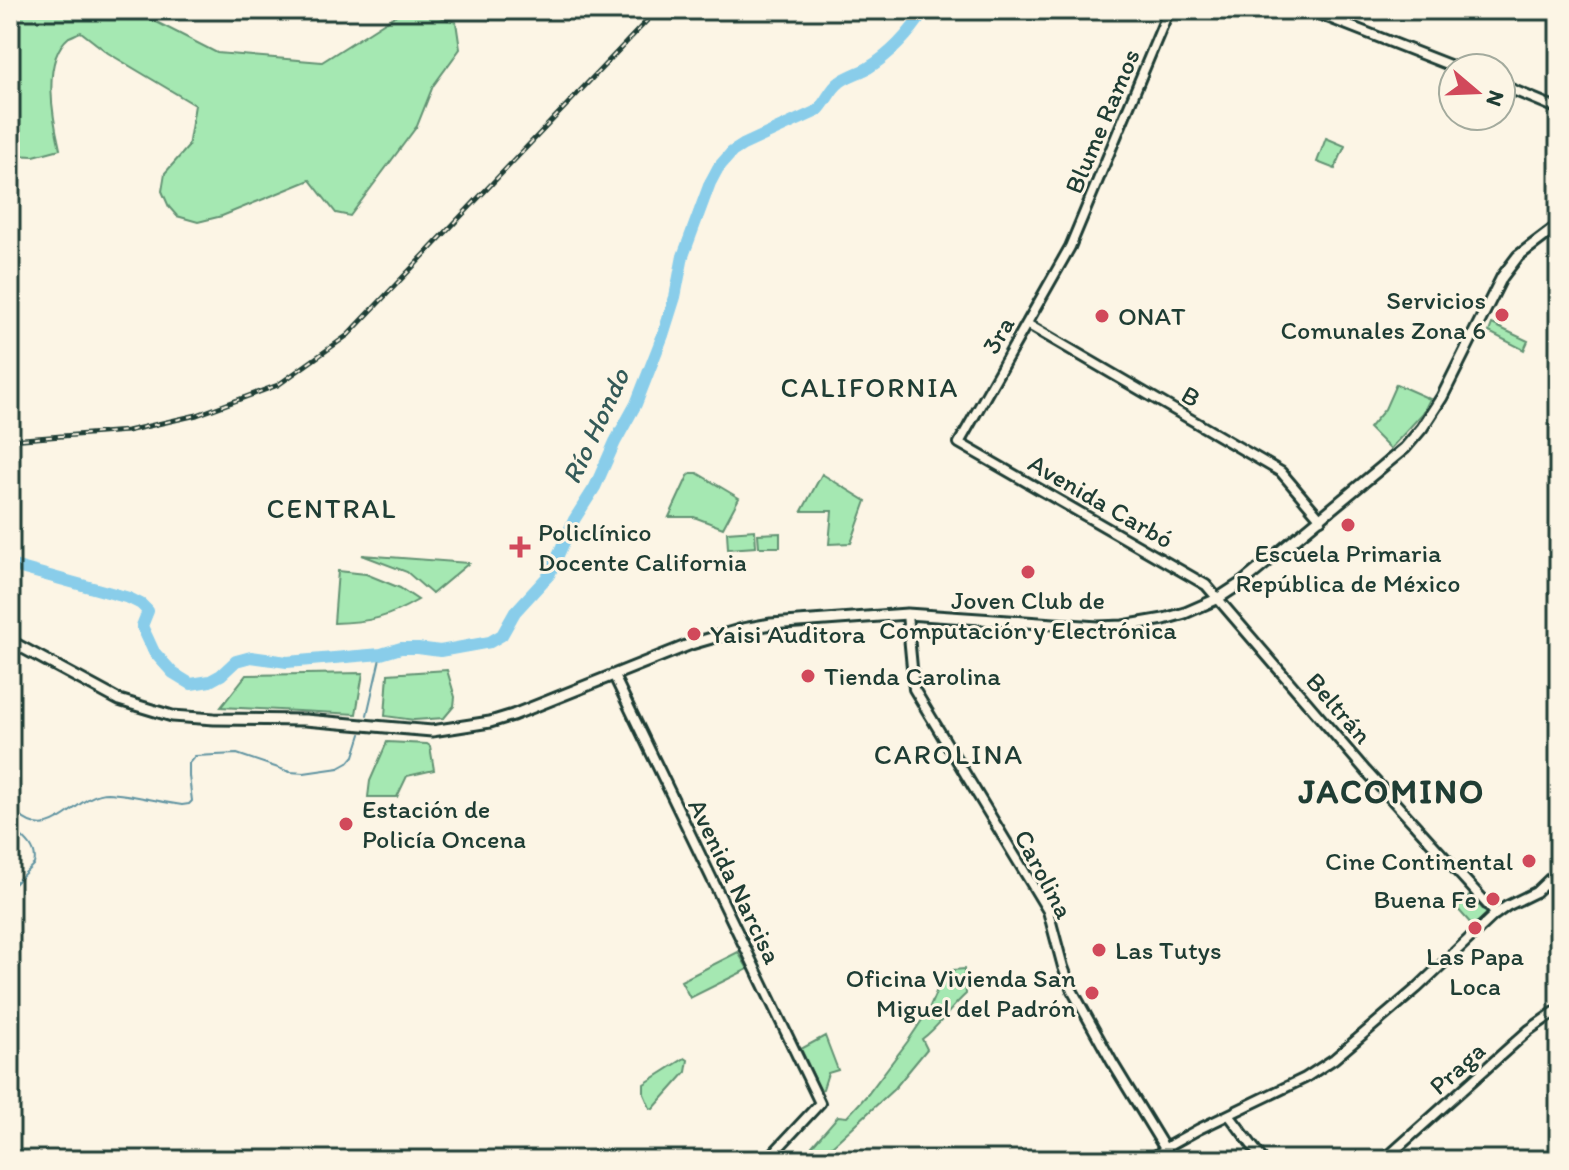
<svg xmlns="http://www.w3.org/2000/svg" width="1569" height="1170" viewBox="0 0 1569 1170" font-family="Itim,sans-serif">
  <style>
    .green { fill: #a5e8b2; stroke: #629273; stroke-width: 2 }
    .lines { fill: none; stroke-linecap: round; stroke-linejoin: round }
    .stream { stroke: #5f93a1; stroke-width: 2 }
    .river { stroke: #89cdea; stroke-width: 12 }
    .secondary-casing { stroke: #1f3d34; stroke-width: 14 }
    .primary-casing { stroke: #1f3d34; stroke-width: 15 }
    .secondary { stroke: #fcf5e5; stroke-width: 8 }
    .primary { stroke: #fcf5e5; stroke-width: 9 }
    .rail-casing { stroke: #1f3d34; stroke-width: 5 }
    .rail { stroke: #fcf5e5; stroke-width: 2; stroke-dasharray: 6; stroke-linecap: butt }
    .poi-dot { fill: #d1495b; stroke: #fcf5e5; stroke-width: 3 }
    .labels { text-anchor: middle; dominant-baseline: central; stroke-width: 6; stroke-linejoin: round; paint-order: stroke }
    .street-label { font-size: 26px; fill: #1f3d34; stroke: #fcf5e5 }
    .poi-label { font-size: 26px; fill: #1f3d34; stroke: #fcf5e5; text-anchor: start }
    .neighbourhood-label { font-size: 28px; letter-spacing: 2px; fill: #1f3d34; stroke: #fcf5e5 }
    .water-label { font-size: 28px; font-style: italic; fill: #345a58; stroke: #fcf5e5 }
    .district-label { font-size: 34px; font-weight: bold; letter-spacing: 2px; fill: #1f3d34; stroke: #fcf5e5 }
  </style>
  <rect width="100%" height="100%" fill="#fcf5e5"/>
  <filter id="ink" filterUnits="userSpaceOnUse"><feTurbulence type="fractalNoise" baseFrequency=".0125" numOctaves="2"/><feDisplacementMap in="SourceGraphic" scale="16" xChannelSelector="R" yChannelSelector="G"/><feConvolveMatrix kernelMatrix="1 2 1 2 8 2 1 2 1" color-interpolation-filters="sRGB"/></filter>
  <g filter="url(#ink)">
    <path class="green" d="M10 10H133L217 53 322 62 404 10H418L456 22 460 49 433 86 417 126 350 216 336 213 310 180 222 216 198 222 177 216 169 207 162 191 165 173 188 147 195 105 108 53 81 32C80 32 70 37 69 37 41 60 53 119 60 149L34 156 10 155V134L20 122 10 100Z
      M1326 138 1345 146 1335 169 1317 162Z
      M1492 324 1528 341 1524 350 1489 332Z
      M1396 384 1430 399 1423 413 1390 449 1369 428 1385 409Z
      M692 473H697L739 498 723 528 694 517H669L688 476Z
      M822 474 866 501 851 543 829 544 832 511H802Z
      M755 530 756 547 728 549 727 532Z
      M780 533V547H759L758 534Z
      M362 555 469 563 432 594 407 572Z
      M338 571 366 574 400 588 418 600C387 618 370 622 334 623Z
      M447 670 455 697 454 706 444 718 414 720 385 716 388 674Z
      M363 673 356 714 221 707 246 675Z
      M387 742 427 744 430 746 434 770 407 776 397 797H368L370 781Z
      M1470 895 1487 914 1473 926 1456 907Z
      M738 952 748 969 690 998 681 981Z
      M964 969 966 994C950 1008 939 1027 922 1039L927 1049 895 1088 817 1160H809L805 1154 838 1116 847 1117 868 1094 908 1041 928 1011 939 985 953 970Z
      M825 1036 838 1070 828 1073 823 1089 820 1090 801 1049Z
      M685 1058 688 1060 686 1072 653 1109 650 1108 644 1094V1084Z"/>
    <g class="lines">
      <path class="stream" d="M367 715 381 654
        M10 815H19C54 846 75 793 108 793 129 794 161 802 182 805L189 804 192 801 189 776V763L195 756 237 754 290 772 304 773 339 768 348 763 354 756 361 734
        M10 826C21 836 39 848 34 864L10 888"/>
      <path class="river" d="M10 565 129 598 141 604 148 611 142 626 154 652 173 673 191 684 210 681 221 675 236 661 251 657 287 662 381 654 401 648H418L440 651 490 642 502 635 515 612 549 575 574 520 595 487 615 442 636 404 663 335 675 297 683 256 710 183 718 168 732 152 743 145 817 111C826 103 830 89 840 82 848 76 859 73 868 68 891 54 910 33 925 10"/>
      <defs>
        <path id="secondary" d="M1169 10 1070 247 959 443 1206 585 1366 771 1496 914
          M1309 10 1457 68
          M1501 85 1559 109
          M1027 324 1281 472 1321 519
          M907 614 914 689 1048 911 1063 967 1072 990 1112 1062 1165 1149
          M614 676 820 1103 767 1160
          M1229 1115 1263 1160
          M1150 1160 1172 1144 1199 1129 1305 1078 1334 1059 1417 988 1493 916 1507 906 1536 892 1559 870
          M1384 1160 1529 1030 1559 1009"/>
        <path id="primary" d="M10 641 119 700 172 716 214 719 305 720 432 731 490 722 513 715 691 644 743 629 771 624 907 614 1098 627 1123 626 1164 619 1185 613 1217 599 1243 582 1405 448 1422 428 1442 397 1502 277 1518 256 1559 225"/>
      </defs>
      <use href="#secondary" class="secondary-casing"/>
      <use href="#primary" class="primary-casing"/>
      <use href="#secondary" class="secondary"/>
      <use href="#primary" class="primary"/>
      <defs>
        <path id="rail" d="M10 440 127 431 197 415 278 385 348 335 657 10"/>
      </defs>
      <use href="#rail" class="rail-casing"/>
      <use href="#rail" class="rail"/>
    </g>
  </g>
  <g class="poi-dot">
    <circle cx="1502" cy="315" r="8"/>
    <circle cx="1102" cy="316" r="8"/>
    <circle cx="1348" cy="525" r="8"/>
    <path d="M516 535h8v8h8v8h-8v8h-8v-8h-8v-8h8z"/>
    <circle cx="1028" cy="572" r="8"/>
    <circle cx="694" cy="634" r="8"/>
    <circle cx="808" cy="676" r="8"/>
    <circle cx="346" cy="824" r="8"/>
    <circle cx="1529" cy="861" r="8"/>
    <circle cx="1493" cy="899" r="8"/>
    <circle cx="1475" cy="928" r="8"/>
    <circle cx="1099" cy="950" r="8"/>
    <circle cx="1092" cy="993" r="8"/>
  </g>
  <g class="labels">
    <g class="street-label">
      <text transform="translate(1102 121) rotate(-67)">Blume Ramos</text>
      <text transform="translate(998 335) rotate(-60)">3ra</text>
      <text transform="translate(1191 396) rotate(31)">B</text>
      <text transform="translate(1101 501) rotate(30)">Avenida Carbó</text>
      <text transform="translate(1339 708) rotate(49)">Beltrán</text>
      <text transform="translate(1044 874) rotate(62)">Carolina</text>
      <text transform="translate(735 881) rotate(64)">Avenida Narcisa</text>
      <text transform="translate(1457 1068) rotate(-42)">Praga</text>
    </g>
    <g class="poi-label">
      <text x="1486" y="300" text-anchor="end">Servicios<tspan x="1486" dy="30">Comunales Zona 6</tspan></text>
      <text x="1118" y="316">ONAT</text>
      <text x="538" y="532">Policlínico<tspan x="538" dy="30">Docente California</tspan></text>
      <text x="1348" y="553" text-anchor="middle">Escuela Primaria<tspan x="1348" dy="30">República de México</tspan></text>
      <text x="1028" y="600" text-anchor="middle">Joven Club de<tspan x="1028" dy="30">Computación y Electrónica</tspan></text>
      <text x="710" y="634">Yaisi Auditora</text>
      <text x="824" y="676">Tienda Carolina</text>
      <text x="362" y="809">Estación de<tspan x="362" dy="30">Policía Oncena</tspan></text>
      <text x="1513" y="861" text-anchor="end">Cine Continental</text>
      <text x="1477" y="899" text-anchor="end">Buena Fe</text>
      <text x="1115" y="950">Las Tutys</text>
      <text x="1475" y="956" text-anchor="middle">Las Papa<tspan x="1475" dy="30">Loca</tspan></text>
      <text x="1076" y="978" text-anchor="end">Oficina Vivienda San<tspan x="1076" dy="30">Miguel del Padrón</tspan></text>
    </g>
    <g class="neighbourhood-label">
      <text x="870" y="387">CALIFORNIA</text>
      <text x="332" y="508">CENTRAL</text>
      <text x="949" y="754">CAROLINA</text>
    </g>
    <g class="water-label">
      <text transform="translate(595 426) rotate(-65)">Río Hondo</text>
    </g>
    <g class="district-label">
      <text x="1392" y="791">JACOMINO</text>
    </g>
  </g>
  <rect width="1569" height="1170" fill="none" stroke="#fcf5e5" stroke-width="40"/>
  <rect x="20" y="20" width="1529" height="1130" fill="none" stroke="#1f3d34" stroke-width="3" filter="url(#ink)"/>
  <g transform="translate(1477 92) rotate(109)"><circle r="38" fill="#fcf5e5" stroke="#a4ab9e" stroke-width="2"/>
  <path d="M0-6L14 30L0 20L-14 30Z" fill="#d1495b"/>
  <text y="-12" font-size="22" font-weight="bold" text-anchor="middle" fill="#1f3d34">N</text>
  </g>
</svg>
